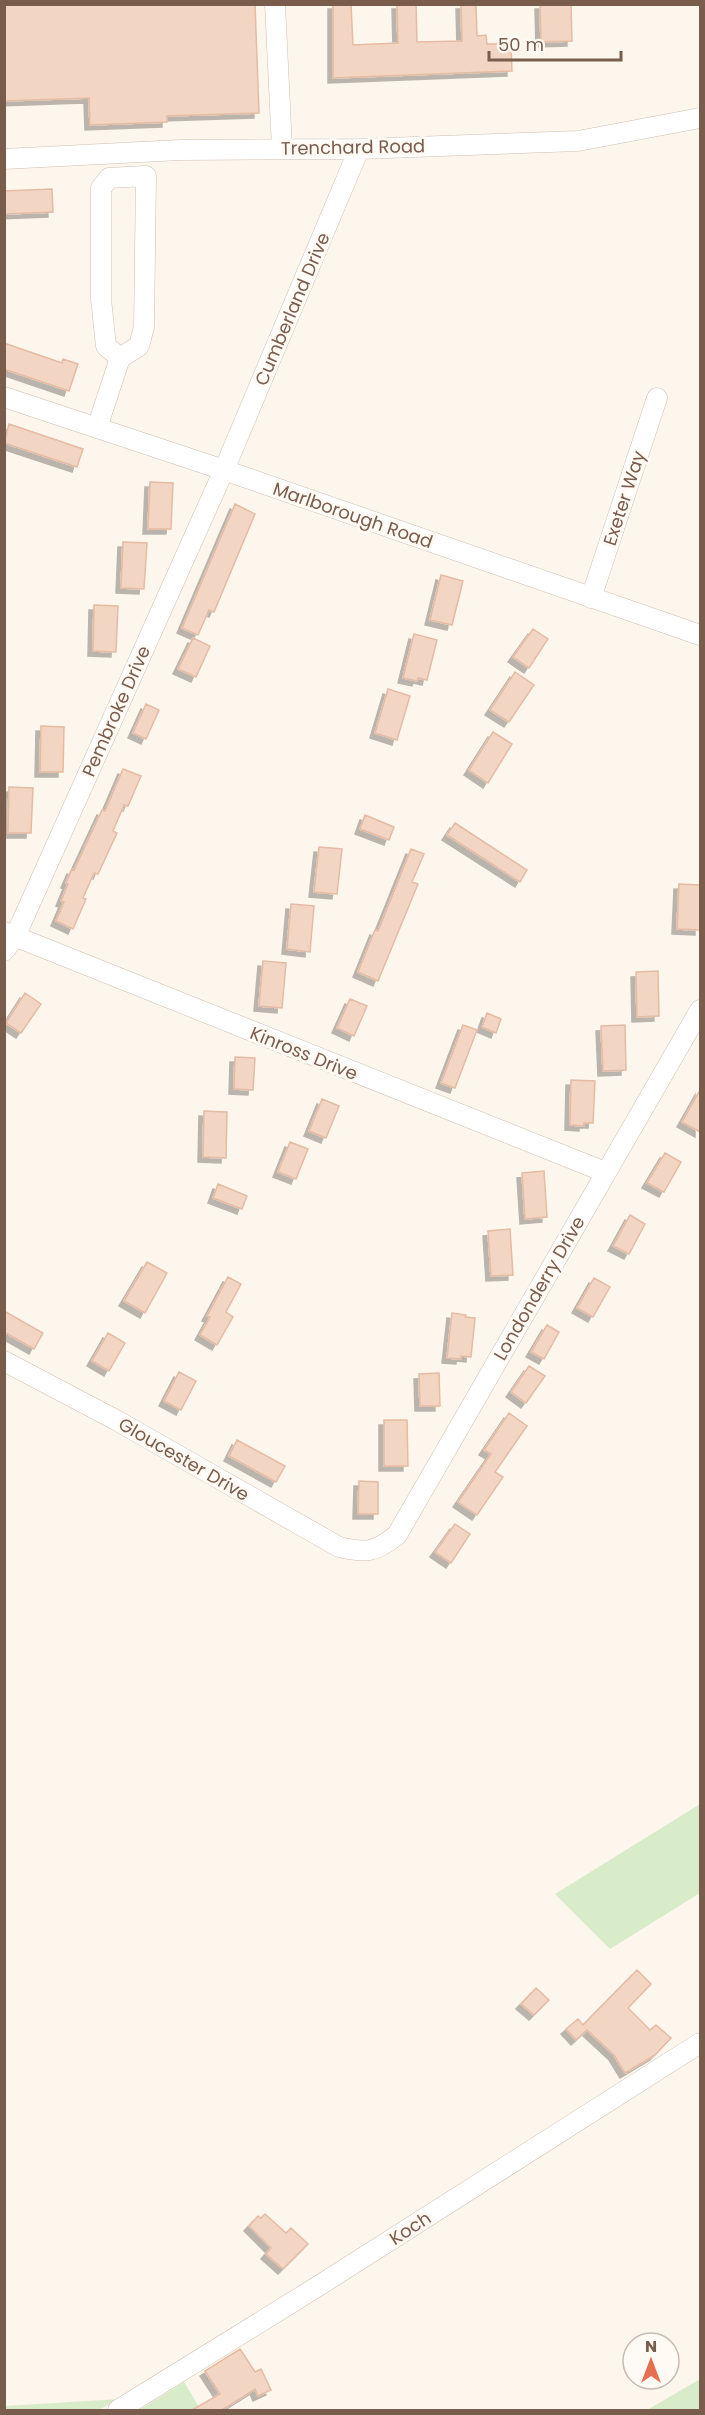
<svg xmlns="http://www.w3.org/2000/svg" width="705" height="2415" viewBox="0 0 705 2415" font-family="Poppins,sans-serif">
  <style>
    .green { fill: #d8ecc9 }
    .building { fill: #f3d5c3; stroke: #e6bba3; stroke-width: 1.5; filter: url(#shadow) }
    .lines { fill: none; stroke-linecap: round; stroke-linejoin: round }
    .minor-casing { stroke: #d1beb0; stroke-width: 21 }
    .minor { stroke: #fff; stroke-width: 20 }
    .labels { text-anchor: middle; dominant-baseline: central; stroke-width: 6; stroke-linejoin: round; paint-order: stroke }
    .street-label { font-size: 18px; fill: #7a5c4d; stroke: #fffaf3 }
  </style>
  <defs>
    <filter id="shadow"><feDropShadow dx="-5" dy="5" stdDeviation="0" flood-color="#0004"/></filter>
  </defs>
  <rect width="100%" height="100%" fill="#fdf6ec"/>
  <path class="green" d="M700 1804V1893L610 1949 555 1894Z
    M700 2379V2410H647Z
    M184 2382 201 2410H139Z
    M120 2399 98 2410H5V2406Z"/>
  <path class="building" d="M4 4H255L259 113 167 116V122L90 125 89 98 4 101Z
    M333 4H351L353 45 398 43 397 4H416L417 42 462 41 461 4H476L477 36 486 35 487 44H511L512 71 333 78Z
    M540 4H571L572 41 541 42Z
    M52 189 53 212 4 214V191Z
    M4 343 62 363 63 359 78 364 69 391 4 369Z
    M9 424 83 449 77 467 4 443Z
    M150 482 173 483 171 529H148Z
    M235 504 255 514 214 612 209 610 198 635 182 628Z
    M123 542 147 543 144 589 121 588Z
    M441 575 463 581 452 625 430 620Z
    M94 605 118 606 116 652 93 651Z
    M533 629 548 639 529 668 513 657Z
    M414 634 437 640 427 680 418 678 417 681 403 678Z
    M193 638 210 646 196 677 178 669Z
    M515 672 534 685 509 722 490 710Z
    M388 689 410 696 397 740 375 733Z
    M146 704 159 710 146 739 133 733Z
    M41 726 64 727 63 772H40Z
    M493 732 512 744 488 783 469 770Z
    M123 769 141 776 128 806 124 805 113 831 117 833 98 874 94 873 83 898 86 899 73 929 56 921 64 902 61 901 68 884 66 883 72 869 74 870 102 810 105 811Z
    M9 787 33 788 31 833H8Z
    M365 815 394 827 389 840 360 829Z
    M455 823 527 870 520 882 447 835Z
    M319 847 342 849 337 894 314 892Z
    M411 849 424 854 412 882 418 884 378 981 358 972 375 930 378 931Z
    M679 884 700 885V930L677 929Z
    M291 904 314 906 310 952 287 949Z
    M263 961 286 963 282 1008 259 1006Z
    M658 971 659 1016 637 1017 636 972Z
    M25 993 41 1004 21 1033 6 1023Z
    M350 999 367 1006 354 1036 337 1028Z
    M487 1013 501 1019 496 1033 482 1027Z
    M463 1025 477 1030 455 1088 441 1083Z
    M625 1025 626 1070 603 1071 601 1026Z
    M235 1057 255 1058 253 1090 234 1089Z
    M571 1080 595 1081 593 1123H584V1126L570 1125Z
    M700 1090V1132L682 1122Z
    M322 1099 339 1106 326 1138 309 1131Z
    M204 1111 227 1112 226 1158 203 1157Z
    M290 1142 308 1149 296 1179 278 1172Z
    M665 1153 681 1162 664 1192 647 1183Z
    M544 1171 547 1217 525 1219 522 1173Z
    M218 1184 247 1196 242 1209 213 1198Z
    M630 1215 645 1224 629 1254 613 1246Z
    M510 1229 513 1275 491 1276 488 1231Z
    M147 1262 167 1273 145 1313 124 1301Z
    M228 1277 241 1284 226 1312 233 1317 217 1345 200 1335 210 1317 207 1316Z
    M594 1278 610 1287 593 1317 577 1308Z
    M4 1311 43 1333 34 1349 4 1332Z
    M452 1313 466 1315 465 1317 475 1318 471 1357 461 1356V1359L447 1358Z
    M547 1325 559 1332 544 1359 531 1352Z
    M108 1333 125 1343 109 1371 92 1361Z
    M529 1366 545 1376 526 1403 511 1392Z
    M179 1372 196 1381 181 1410 164 1401Z
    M439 1373 440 1406H420L419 1374Z
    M509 1413 527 1426 495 1472 503 1477 477 1515 458 1502 491 1454 484 1450Z
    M384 1420H407L408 1466H384Z
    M237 1440 285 1466 276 1482 229 1456Z
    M359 1481 378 1482V1514H358Z
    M455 1524 470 1534 451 1563 435 1552Z
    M637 1970 651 1984 628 2008 650 2030 656 2025 671 2038 655 2055 625 2073 614 2055 587 2030 576 2040 566 2029 578 2019 583 2025Z
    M536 1988 549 2000 534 2015 521 2004Z
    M265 2214 286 2233 291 2228 308 2244 283 2269 266 2254 271 2248 249 2226 258 2216 261 2218Z
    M240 2349 255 2372 261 2369 271 2390 258 2396 255 2389 222 2410H192L220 2394 205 2371Z"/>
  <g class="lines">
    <defs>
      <path id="minor" d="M275 4 282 148
        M4 159 180 150 359 149 578 141 700 118
        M4 397 224 470 700 635
        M97 428 120 358 139 346 144 327 146 176 109 178 101 188V299L106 346 120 358
        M591 598 657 398
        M4 932 605 1172
        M4 951 15 937 224 470 359 149
        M4 1361 116 1420 339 1547C367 1553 374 1553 397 1535L700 1010
        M118 2410 312 2290 700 2043"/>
    </defs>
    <use href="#minor" class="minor-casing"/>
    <use href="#minor" class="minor"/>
  </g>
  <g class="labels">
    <g class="street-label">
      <text transform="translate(353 147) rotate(-1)">Trenchard Road</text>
      <text transform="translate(292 309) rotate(-67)">Cumberland Drive</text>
      <text transform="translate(624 498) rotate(-72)">Exeter Way</text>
      <text transform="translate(353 515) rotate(19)">Marlborough Road</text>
      <text transform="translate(116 711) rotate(-66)">Pembroke Drive</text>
      <text transform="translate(304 1053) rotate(22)">Kinross Drive</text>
      <text transform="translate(539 1288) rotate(-60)">Londonderry Drive</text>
      <text transform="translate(184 1459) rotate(30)">Gloucester Drive</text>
      <text transform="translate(410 2228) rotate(-33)">Koch</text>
    </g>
  </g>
  <rect width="705" height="2415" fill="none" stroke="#7a5c4d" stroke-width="12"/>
  <g transform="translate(651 2361)"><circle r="28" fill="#fffaf3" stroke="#cabbb1" stroke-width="1.5"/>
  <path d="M0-4.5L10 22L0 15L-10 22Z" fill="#e76f51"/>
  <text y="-9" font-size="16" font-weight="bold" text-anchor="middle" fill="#7a5c4d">N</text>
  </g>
  <path d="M489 51v9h132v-9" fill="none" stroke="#7a5c4d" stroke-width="3"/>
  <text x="498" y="51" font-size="18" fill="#7a5c4d" stroke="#fffaf3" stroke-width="4.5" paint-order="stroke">50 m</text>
</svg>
